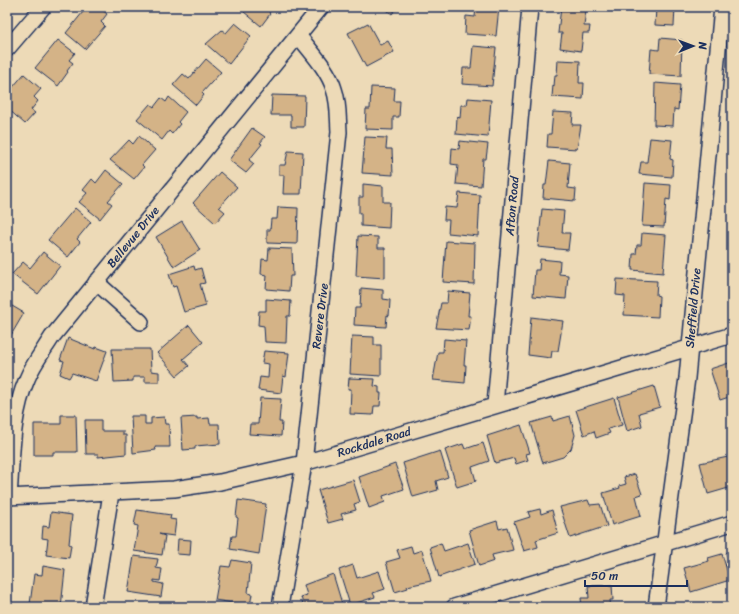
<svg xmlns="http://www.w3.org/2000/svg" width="739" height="614" viewBox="0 0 739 614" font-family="Sriracha,sans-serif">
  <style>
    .building { fill: #d4b387; stroke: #1b2f5e }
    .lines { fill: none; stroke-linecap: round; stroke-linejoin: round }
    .minor-casing { stroke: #1b2f5e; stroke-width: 18 }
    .minor { stroke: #eddab7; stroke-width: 15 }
    .labels { text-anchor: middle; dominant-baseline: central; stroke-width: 3; stroke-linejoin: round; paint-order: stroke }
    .street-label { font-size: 12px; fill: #1b2f5e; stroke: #eddab7 }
  </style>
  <rect width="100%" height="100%" fill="#eddab7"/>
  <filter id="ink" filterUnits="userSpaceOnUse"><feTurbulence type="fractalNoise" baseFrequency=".025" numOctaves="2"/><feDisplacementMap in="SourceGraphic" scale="8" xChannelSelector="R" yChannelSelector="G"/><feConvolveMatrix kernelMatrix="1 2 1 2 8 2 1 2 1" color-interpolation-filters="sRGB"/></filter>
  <g filter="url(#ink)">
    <path class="building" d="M81 7H99L107 14 101 22 105 26 85 49 66 33 83 12 79 8Z
      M238 7H273L269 13 270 14 261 26Z
      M383 7H398L392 14Z
      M476 7H499L496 36 465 34 466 16 475 17Z
      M561 7 586 10 584 26H590L589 33H583L581 51 560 48 562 33H558Z
      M656 7H675L674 26 655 25Z
      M235 23 251 36 229 64 206 44 222 30 226 33Z
      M368 23 380 45 388 41 394 52 366 67 348 33Z
      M660 38 682 40 681 76 649 74 651 49 659 50Z
      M58 40 75 53 69 60 73 63 67 71 68 72 58 86 35 68Z
      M473 46 496 48 492 86 462 84 463 68H471Z
      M206 59 221 72 202 93 204 95 196 105 173 85 183 74 189 79Z
      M558 60 580 61 579 83H584L583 99 552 97 553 85 554 86 555 75H557Z
      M24 74 41 89 34 97 38 101 31 110 35 113 25 124 7 108V94Z
      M655 83 680 85 678 110 674 109 673 126 654 125Z
      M371 87 395 88 394 101H400L399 117H393V130L365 129 366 109H370Z
      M272 95 305 96 304 127H291V115H271Z
      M169 97 186 112 178 122 180 124 172 134 169 131 162 140 137 119 150 104 154 107 161 98 166 102Z
      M468 98 491 100 488 137 456 134 457 117 460 118 461 105H467Z
      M553 112 573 113 572 125H581L577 149 547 147 548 134H551Z
      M252 128 265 137 260 143 262 144 249 160 254 164 246 173 229 160Z
      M139 136 155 150 142 165 144 167 134 179 110 160 129 140 133 144Z
      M365 137 387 138 386 149H392L393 175 362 173Z
      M650 138 672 140 670 159 673 160 672 177 639 174 641 162H647Z
      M460 141 488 144 486 159H483L481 186 456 184 458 165 451 164 452 148 459 149Z
      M288 151 303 152 301 194H283L284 175H279V165H285Z
      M549 161 570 163 568 188 576 189 575 201 543 198 544 185H546Z
      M106 170 123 184 108 201 112 204 100 219 79 202 87 193 83 190 92 179 96 183Z
      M220 172 237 187 219 207 225 212 215 223 193 203Z
      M645 183 671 185 670 200 666 199 664 227 642 226Z
      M363 184 383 186V202H390L389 228 361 226V213H359V197H363Z
      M459 193 480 195 478 236 448 233 449 220H444L445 207 457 208Z
      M278 207 298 208 297 244 267 243V230H270L271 219H277Z
      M75 208 91 222 77 239 80 242 68 257 48 240Z
      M542 209 564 211 562 233H570L568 250 538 247Z
      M182 221 200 250 174 267 156 237Z
      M642 233 666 235 663 273 632 270 633 254H636L637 245H641Z
      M358 236 378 237V248H385V278L356 276Z
      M446 241 475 243 474 284 443 282Z
      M269 248 292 249 293 276H290L289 291 266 289 267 275 261 274 262 259 268 260Z
      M43 252 60 266 38 294 12 274 23 262 30 268Z
      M540 259 560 261 559 274 568 275 566 299 533 296 535 270H539Z
      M194 266 195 270 201 268 205 283 200 284 206 306 184 312 176 286 173 287 169 274Z
      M732 267V294L729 293Z
      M617 279 657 281 656 295 659 296 658 317 624 315 625 296 616 295Z
      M361 288 383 290V299L390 300 389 316 387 315 386 327 354 325 355 308H360Z
      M448 291 470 293 468 316H471L469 330 436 328 441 303H447Z
      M266 299 291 301 290 316H287L286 343 265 342 264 326 258 325 259 311H266Z
      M7 303 24 313 7 342Z
      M531 317 563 321 558 351H552L551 358 528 355Z
      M189 325 203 342 183 359 189 366 177 376 157 353Z
      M352 336 374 337V345H381V376L350 374Z
      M68 338 95 349 96 347 107 351 96 381 72 373 69 378 60 374 64 361 60 360Z
      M444 339 466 341 464 365H466L465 383 433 380 438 352H443Z
      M112 349H150L151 371 159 372V382H145V377H133V381L114 382Z
      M264 351 289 353 286 377 283 376 281 393 258 390 260 377 268 378 269 364 262 363Z
      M732 362V385L730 386 732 396 720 400 710 369Z
      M349 378 375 379 374 386 379 387V393H381L380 406H374L373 415 350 414 351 389H348Z
      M654 386 660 407 639 413 642 426 627 431 618 397Z
      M260 398 281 399 279 422H282L281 436 249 434 250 424H258Z
      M614 398 622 425 608 429 610 433 596 438 594 431 584 435 576 410Z
      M61 415H76L77 452H53V455H34V424H61Z
      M131 416H145V424H151V418L164 417 165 424H169L170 447H155L156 450 133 453Z
      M570 416 575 435 571 449 563 457 543 463 531 423 552 417 553 421Z
      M197 417V419L209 418 210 424H219L220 444 195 446V449L183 450 181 418Z
      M85 420H101V431H123V435H126V454L98 457V454H86Z
      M521 425 530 453 526 454 528 460 516 464 514 458 495 463 487 436Z
      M483 443 489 461 472 467 476 481 457 487 445 450 463 444 465 449Z
      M440 451 448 477 436 481 438 490 413 497 403 463Z
      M728 457 730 463 732 462V487L708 494 700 463Z
      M395 464 404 489 383 496 385 502 369 508 359 477Z
      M635 474 642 494 636 496 641 516 612 525 603 493 620 488 619 486 626 484 624 477Z
      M353 480 360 502 354 504 356 510 341 514 343 519 328 523 318 490Z
      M238 500 266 504 259 554 230 549 232 536H236L238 518 236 517Z
      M588 500 590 505 600 504 607 526 570 538 560 507Z
      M540 509 541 514 552 510 558 533 536 540 538 547 524 551 514 522 530 517 528 512Z
      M137 510 171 515 170 519 176 520 174 536 159 534 165 536 162 555 134 551 138 526 134 525Z
      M51 512 72 515 69 544 71 545 69 558 46 555 48 539 42 538 43 526 49 527Z
      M497 521 499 529 507 527 513 550 492 555 494 561 479 566 469 530Z
      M178 539 191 540 190 555 177 554Z
      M441 543 444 551 468 543 475 564 439 577 430 547Z
      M411 546 413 553 422 550 431 581 407 586 408 588 395 592 386 562 400 558 397 550Z
      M732 551V572L726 553Z
      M722 554 730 580 691 592 684 568 709 561 708 558Z
      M134 556 158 559 156 568 162 569 160 581 154 580V582L163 584 161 597 128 592Z
      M232 560 251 563 248 593 252 594 250 606 215 600 221 566 230 567Z
      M353 565 357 578 379 571 385 589 373 593 375 597 350 605 339 570Z
      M43 566 65 570 61 607 30 604 34 574 42 575Z
      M333 574 343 607H304L301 597 307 595 304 585Z
      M612 585 613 600H610L611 607H582L581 598H589L588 586Z"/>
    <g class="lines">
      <defs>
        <path id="minor" d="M7 49 43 7
          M96 282 141 322
          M495 405 530 7
          M7 497 174 489 220 482 304 463 732 335
          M9 497C12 458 11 415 27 379 33 364 44 350 52 337L321 7
          M93 607 111 493
          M280 607 304 463 339 132C338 117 339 103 334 89 328 69 310 51 298 35
          M454 607 732 523
          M656 607 687 378 722 7"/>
      </defs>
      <use href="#minor" class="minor-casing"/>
      <use href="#minor" class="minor"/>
    </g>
  </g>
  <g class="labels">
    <g class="street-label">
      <text transform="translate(512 206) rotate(-85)">Afton Road</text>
      <text transform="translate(133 237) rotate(-51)">Bellevue Drive</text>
      <text transform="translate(693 308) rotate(-85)">Sheffield Drive</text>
      <text transform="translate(320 316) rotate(-83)">Revere Drive</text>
      <text transform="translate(374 442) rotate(-17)">Rockdale Road</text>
    </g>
  </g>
  <rect width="739" height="614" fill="none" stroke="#eddab7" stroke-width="24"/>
  <rect x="12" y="12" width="715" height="590" fill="none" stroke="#1b2f5e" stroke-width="1.5" filter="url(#ink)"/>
  <g transform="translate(693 46) rotate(89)" stroke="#eddab7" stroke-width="3" paint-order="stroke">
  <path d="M0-3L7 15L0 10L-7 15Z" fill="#1b2f5e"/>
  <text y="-6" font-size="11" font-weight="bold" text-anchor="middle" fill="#1b2f5e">N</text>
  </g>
  <path d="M585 580v6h102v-6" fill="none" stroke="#1b2f5e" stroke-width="2"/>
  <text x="591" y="580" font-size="12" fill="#1b2f5e" stroke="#eddab7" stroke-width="3" paint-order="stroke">50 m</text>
</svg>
